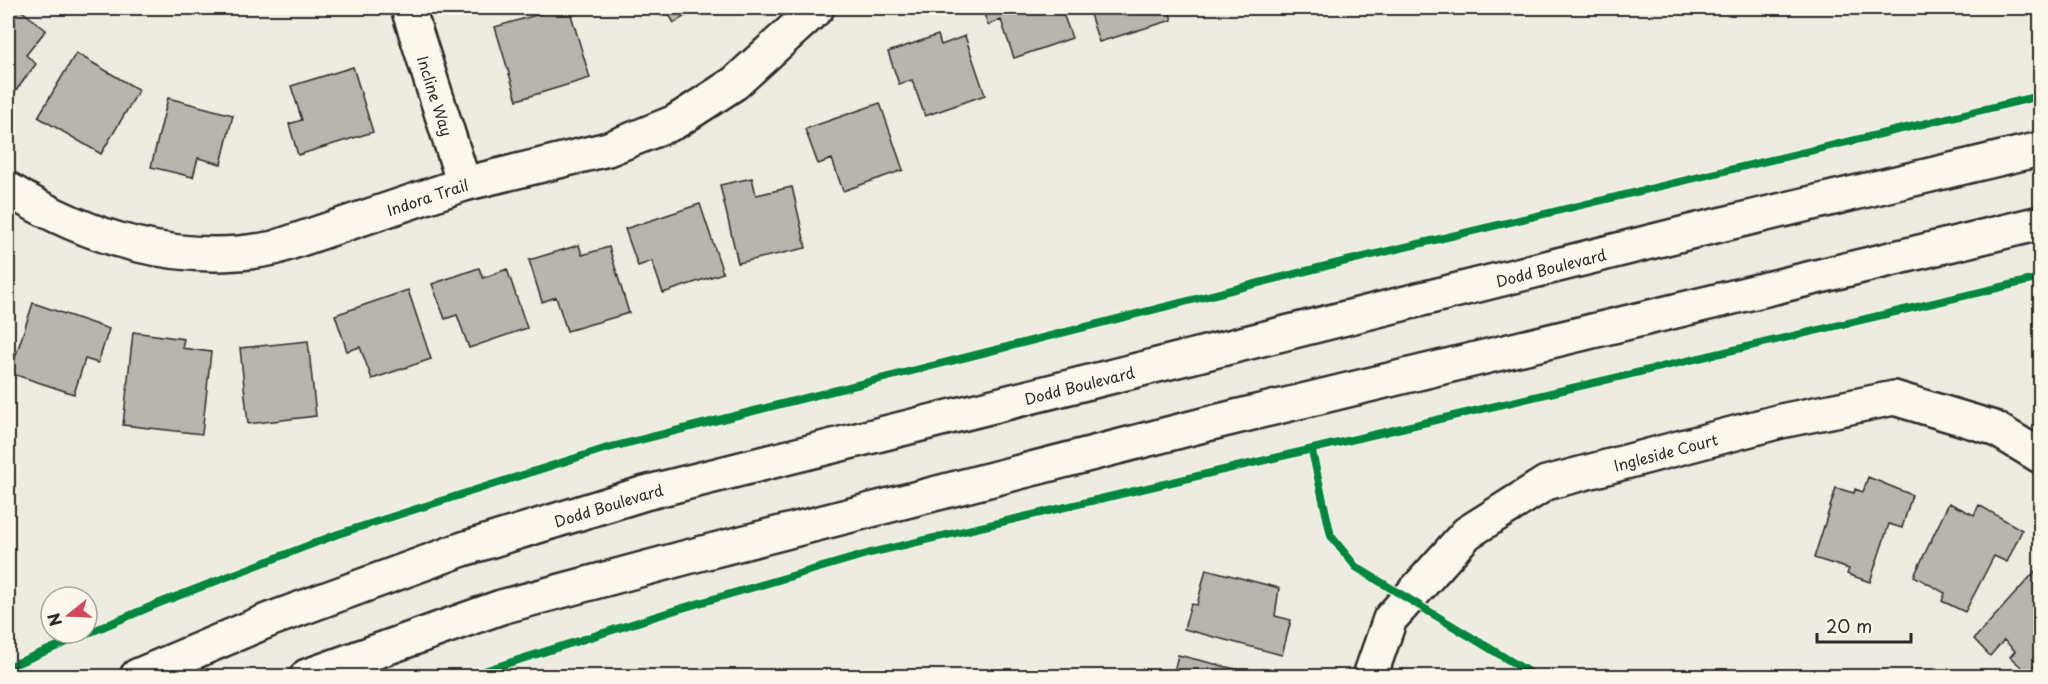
<svg xmlns="http://www.w3.org/2000/svg" width="2048" height="684" viewBox="0 0 2048 684" font-family="'Playpen Sans',sans-serif">
  <style>
    .building { fill: #b8b5ae; stroke: #2b2b2b; stroke-width: 1.5 }
    .lines { fill: none; stroke-linecap: round; stroke-linejoin: round }
    .minor-casing { stroke: #2b2b2b; stroke-width: 38 }
    .major-casing { stroke: #2b2b2b; stroke-width: 38 }
    .minor { stroke: #fbf7ec; stroke-width: 33 }
    .major { stroke: #fbf7ec; stroke-width: 33 }
    .cycleway-casing { stroke: #fbf7ec; stroke-width: 11 }
    .cycleway { stroke: #00873e; stroke-width: 8 }
    .labels { text-anchor: middle; dominant-baseline: central; stroke-width: 4.5; stroke-linejoin: round; paint-order: stroke }
    .street-label { font-size: 15px; fill: #2b2b2b; stroke: #fbf7ec }
  </style>
  <rect width="100%" height="100%" fill="#eeebe0"/>
  <filter id="ink" filterUnits="userSpaceOnUse"><feTurbulence type="fractalNoise" baseFrequency=".0167" numOctaves="2"/><feDisplacementMap in="SourceGraphic" scale="12" xChannelSelector="R" yChannelSelector="G"/><feConvolveMatrix kernelMatrix="1 2 1 2 8 2 1 2 1" color-interpolation-filters="sRGB"/></filter>
  <g filter="url(#ink)">
    <path class="building" d="M8 8H18L46 30 26 55 36 64 8 101Z
      M560 8H569L590 78 517 100 495 27Z
      M665 8H698L674 23Z
      M982 8H1061L1072 38 1014 58 1001 20 988 25Z
      M1088 8H1168L1172 20 1099 42Z
      M938 35 941 45 965 36 985 95 925 116 912 80 899 84 888 52Z
      M76 53 139 90 101 154 38 117Z
      M353 67 373 132 298 155 289 124 302 120 291 86Z
      M168 98 233 115 221 164 198 158 193 177 151 167Z
      M880 103 903 170 843 191 832 159 818 164 805 129Z
      M752 178 756 195 792 187 806 248 738 263 720 185Z
      M700 204 723 273 663 293 652 261 638 266 625 229Z
      M579 245 582 255 609 247 629 313 567 331 556 297 542 302 529 260Z
      M479 268 483 278 507 269 527 328 469 348 457 315 445 319 432 284Z
      M408 290 431 359 372 379 360 347 347 351 335 315Z
      M33 303 109 329 98 363 85 359 74 394 10 373Z
      M133 332 184 339 182 348 211 352 202 434 123 425Z
      M308 341 316 416 248 424 240 348Z
      M1868 477 1912 495 1902 528 1889 524 1870 582 1847 574 1849 569 1814 558 1836 488 1854 493 1855 489 1863 492Z
      M1949 503 1974 515 1979 505 2022 530 2007 562 1994 556 1965 612 1942 601 1945 593 1914 576Z
      M2040 566V660L2028 673 2010 657 2015 651 2004 640 1990 656 1974 639Z
      M1206 569 1279 588 1275 616 1291 620 1282 655 1184 629 1191 604 1197 605Z
      M1178 655 1264 676H1173Z"/>
    <g class="lines">
      <defs>
        <g id="minor">
          <path id="s1" d="M408 8 464 184"/>
          <path id="s2" d="M8 189C88 239 180 267 274 248L464 184 608 149 675 122 735 83 817 8"/>
          <path id="s3" d="M1370 676 1390 619 1467 533 1546 483 1781 421 1894 398 1994 428 2040 456"/>
        </g>
        <g id="major">
          <path id="s4" d="M137 676 269 620 463 549 645 493 1694 231 2040 149"/>
          <path d="M307 676 501 607 695 555 1215 422 2040 223"/>
        </g>
      </defs>
      <use href="#minor" class="minor-casing"/>
      <use href="#major" class="major-casing"/>
      <use href="#minor" class="minor"/>
      <use href="#major" class="major"/>
      <defs>
        <path id="cycleway" d="M1312 451 1331 536 1356 567 1535 676
          M8 667 157 604 338 534 604 449 1330 265 2040 96
          M468 676 679 609 870 553 2040 278"/>
      </defs>
      <use href="#cycleway" class="cycleway-casing"/>
      <use href="#cycleway" class="cycleway"/>
    </g>
  </g>
  <g class="labels">
    <g class="street-label">
      <text stroke="none"><textPath href="#s1" startOffset="92">Incline Way</textPath></text>
      <text stroke="none"><textPath href="#s2" startOffset="441">Indora Trail</textPath></text>
      <text stroke="none"><textPath href="#s4" startOffset="1474">Dodd Boulevard</textPath></text>
      <text stroke="none"><textPath href="#s4" startOffset="988">Dodd Boulevard</textPath></text>
      <text stroke="none"><textPath href="#s3" startOffset="393">Ingleside Court</textPath></text>
      <text stroke="none"><textPath href="#s4" startOffset="502">Dodd Boulevard</textPath></text>
    </g>
  </g>
  <rect width="2048" height="684" fill="none" stroke="#fbf7ec" stroke-width="30"/>
  <rect x="15" y="15" width="2018" height="654" fill="none" stroke="#2b2b2b" stroke-width="2" filter="url(#ink)"/>
  <g transform="translate(69 615) rotate(252)"><circle r="28" fill="#fbf7ec" stroke="#a8a59f" stroke-width="1.5"/>
  <path d="M0-4.5L10 22L0 15L-10 22Z" fill="#d1495b"/>
  <text y="-9" font-size="16" font-weight="bold" text-anchor="middle" fill="#2b2b2b">N</text>
  </g>
  <path d="M1817 633v9h94v-9" fill="none" stroke="#2b2b2b" stroke-width="3"/>
  <text x="1826" y="633" font-size="18" fill="#2b2b2b" stroke="#fbf7ec" stroke-width="4.5" paint-order="stroke">20 m</text>
</svg>
